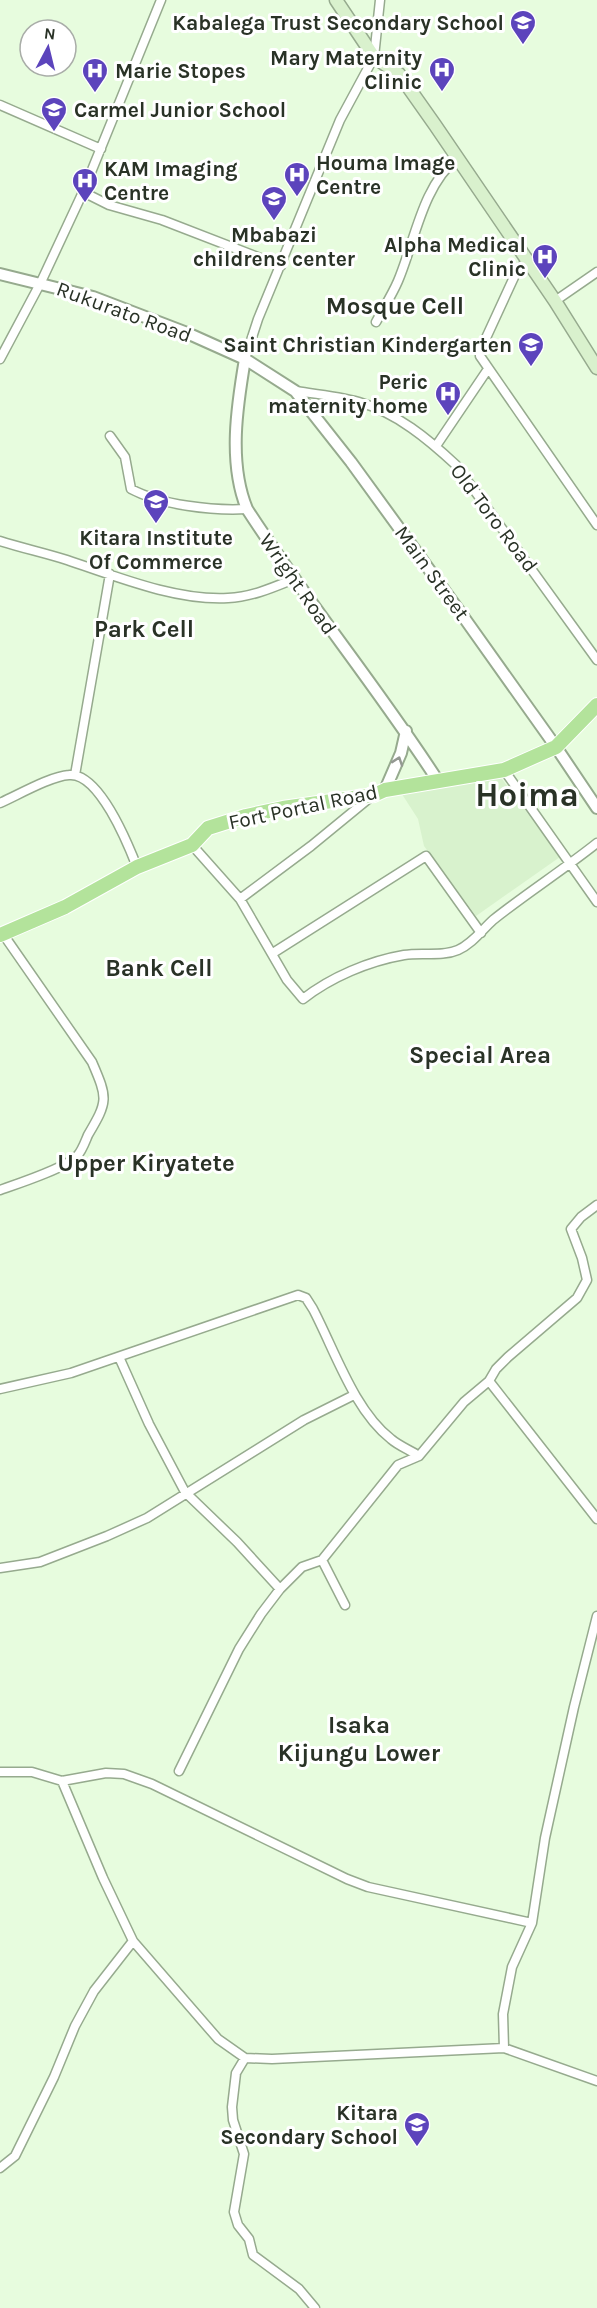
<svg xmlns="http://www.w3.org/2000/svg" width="597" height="2308" viewBox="0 0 597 2308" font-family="Karla,sans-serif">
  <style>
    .built { fill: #d8f2cd }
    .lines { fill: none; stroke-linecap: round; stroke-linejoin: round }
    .minor-casing { stroke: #96aa8e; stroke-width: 11 }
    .tertiary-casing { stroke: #96aa8e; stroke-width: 14 }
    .secondary-casing { stroke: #96aa8e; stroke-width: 15 }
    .primary-casing { stroke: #fff; stroke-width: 16 }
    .minor { stroke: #fff; stroke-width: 8 }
    .tertiary { stroke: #fff; stroke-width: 10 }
    .secondary { stroke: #d9f1cd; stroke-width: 12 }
    .primary { stroke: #b3e39b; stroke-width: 14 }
    .oneway { stroke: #949892 }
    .labels { text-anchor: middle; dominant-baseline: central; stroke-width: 6; stroke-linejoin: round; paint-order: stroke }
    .poi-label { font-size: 21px; font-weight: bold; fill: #293226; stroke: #fff; text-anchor: end }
    .street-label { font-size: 21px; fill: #293226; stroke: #fff }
    .quarter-label { font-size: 24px; font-weight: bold; fill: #293226; stroke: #fff }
    .town-label { font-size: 33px; font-weight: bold; fill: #293226; stroke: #fff }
  </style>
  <rect width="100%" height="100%" fill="#e7fcde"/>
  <path class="built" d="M499 775 560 857 476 916 424 846 418 819 398 788Z"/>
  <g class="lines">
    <defs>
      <path id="minor" d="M0 105 101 149
        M83 192 109 205 162 220 281 266
        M527 260 515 275 480 351V356L597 525
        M555 301 597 272
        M376 322C383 309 392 295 398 281 415 241 422 187 457 158
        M0 359 41 282 83 192 161 0
        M245 359 258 319 340 120 374 57 380 0
        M295 391C316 394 338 396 359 402 397 413 428 439 456 465L597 660
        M110 436 125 457 131 489C161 505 213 511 247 509
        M436 446 488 369
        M0 541C22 548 45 553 67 560 115 576 176 601 228 598 251 597 272 588 294 579
        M504 770 597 902
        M75 775 110 574
        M0 803C18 795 51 776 69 775 99 772 128 844 137 867
        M192 845 240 899 287 980 303 999C331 977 369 961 404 955 422 952 442 957 458 950 472 944 482 930 493 920 527 893 563 870 597 843
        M240 899 311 846 372 796
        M273 953 426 856 481 933
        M0 1190C17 1184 66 1168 77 1156 82 1151 85 1142 88 1135 108 1101 108 1099 92 1062L3 934
        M119 1357 149 1424 185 1492 237 1542 280 1589
        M489 1381 597 1519
        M0 1389 71 1373 298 1295 306 1298 313 1309C335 1351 354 1410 391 1439 399 1446 410 1450 419 1456
        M322 1560 345 1605
        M0 1568 40 1562 107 1536 147 1518 304 1420 354 1395
        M179 1771 239 1649 261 1614 280 1589 302 1567 322 1560 398 1465 419 1456 464 1402 489 1381 496 1369 508 1357 577 1298 587 1280 582 1258 571 1229 581 1217 597 1205
        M0 1772H32L62 1781 106 1773 124 1774 152 1784 347 1879 368 1887 532 1923
        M62 1781 103 1878 133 1941 218 2039 245 2058 272 2059 504 2048 597 2081
        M504 2048 503 2014 512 1967 532 1923 545 1838 574 1707 597 1616
        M245 2058 236 2073 232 2107 233 2120 244 2154 234 2212 238 2225 249 2239 253 2255 299 2289 315 2308
        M0 2168 15 2156 54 2077 75 2026 94 1991 133 1941"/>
      <path id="tertiary" d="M0 274 93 297 187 333 245 359 295 391 351 462 460 612 556 747 597 808
        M245 359C237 406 228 463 247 509 307 602 378 688 438 781
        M385 790 401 753 406 731"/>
      <path id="secondary" d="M336 0 374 57 399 74 435 125 555 301 597 368"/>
      <path id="primary" d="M0 935 65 907 137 867 192 845 208 828 246 816 283 808 374 795 385 790 504 770 556 747 597 705"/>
    </defs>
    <use href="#minor" class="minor-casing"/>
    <use href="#tertiary" class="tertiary-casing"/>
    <use href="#secondary" class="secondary-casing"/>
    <use href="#primary" class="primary-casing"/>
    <use href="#minor" class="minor"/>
    <use href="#tertiary" class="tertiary"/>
    <use href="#secondary" class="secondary"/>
    <use href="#primary" class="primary"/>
  </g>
  <defs><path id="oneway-chevron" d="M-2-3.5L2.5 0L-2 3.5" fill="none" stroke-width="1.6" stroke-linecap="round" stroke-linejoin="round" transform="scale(1.5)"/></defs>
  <use class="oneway" href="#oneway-chevron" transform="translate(398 761) rotate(-71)"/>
  <defs>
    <symbol id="school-pin" viewBox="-11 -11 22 30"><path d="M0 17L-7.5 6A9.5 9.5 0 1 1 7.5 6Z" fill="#5c44bc" stroke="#fff"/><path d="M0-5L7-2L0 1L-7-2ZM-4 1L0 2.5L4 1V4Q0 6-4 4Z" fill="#fff"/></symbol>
    <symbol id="hospital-pin" viewBox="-11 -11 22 30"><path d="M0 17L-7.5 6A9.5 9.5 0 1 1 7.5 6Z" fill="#5c44bc" stroke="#fff"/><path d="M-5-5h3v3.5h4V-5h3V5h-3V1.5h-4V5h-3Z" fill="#fff"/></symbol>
  </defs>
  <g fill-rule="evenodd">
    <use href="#school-pin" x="508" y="8" width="30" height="40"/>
    <use href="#hospital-pin" x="427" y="55" width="30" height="40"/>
    <use href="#hospital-pin" x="80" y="56" width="30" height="40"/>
    <use href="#school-pin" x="39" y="95" width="30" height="40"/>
    <use href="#hospital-pin" x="282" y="160" width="30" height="40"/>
    <use href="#hospital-pin" x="70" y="166" width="30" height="40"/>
    <use href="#school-pin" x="259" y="184" width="30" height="40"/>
    <use href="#hospital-pin" x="530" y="242" width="30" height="40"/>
    <use href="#school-pin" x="516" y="330" width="30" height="40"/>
    <use href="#hospital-pin" x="433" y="379" width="30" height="40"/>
    <use href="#school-pin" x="141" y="487" width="30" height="40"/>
    <use href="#school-pin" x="402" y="2110" width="30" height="40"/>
  </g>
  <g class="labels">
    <g class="poi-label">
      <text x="504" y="23">Kabalega Trust Secondary School</text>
      <text x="422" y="58">Mary Maternity<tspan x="422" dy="24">Clinic</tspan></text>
      <text x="115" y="71" text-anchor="start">Marie Stopes</text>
      <text x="74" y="110" text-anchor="start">Carmel Junior School</text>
      <text x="316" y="163" text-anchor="start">Houma Image<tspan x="316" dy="24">Centre</tspan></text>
      <text x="104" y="169" text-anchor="start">KAM Imaging<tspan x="104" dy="24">Centre</tspan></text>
      <text x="274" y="235" text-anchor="middle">Mbabazi<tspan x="274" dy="24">childrens center</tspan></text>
      <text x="526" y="245">Alpha Medical<tspan x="526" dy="24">Clinic</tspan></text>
      <text x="512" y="345">Saint Christian Kindergarten</text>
      <text x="428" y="382">Peric<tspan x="428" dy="24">maternity home</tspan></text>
      <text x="156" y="538" text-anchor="middle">Kitara Institute<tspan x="156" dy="24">Of Commerce</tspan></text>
      <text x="398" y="2113">Kitara<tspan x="398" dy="24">Secondary School</tspan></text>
    </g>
    <g class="street-label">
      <text transform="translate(124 312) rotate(20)">Rukurato Road</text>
      <text transform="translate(494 518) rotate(53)">Old Toro Road</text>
      <text transform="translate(432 573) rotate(54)">Main Street</text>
      <text transform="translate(298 584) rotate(55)">Wright Road</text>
      <text transform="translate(303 807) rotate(-12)">Fort Portal Road</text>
    </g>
    <g class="quarter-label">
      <text x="395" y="306">Mosque Cell</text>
      <text x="144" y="629">Park Cell</text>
      <text x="159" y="968">Bank Cell</text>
      <text x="480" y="1055">Special Area</text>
      <text x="146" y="1163">Upper Kiryatete</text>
      <text x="359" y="1725">Isaka<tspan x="359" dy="28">Kijungu Lower</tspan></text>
    </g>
    <g class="town-label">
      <text x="527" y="795">Hoima</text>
    </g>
  </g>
  <g transform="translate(48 48) rotate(7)"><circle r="28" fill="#ffffff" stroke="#a9ada8" stroke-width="1.5"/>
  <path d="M0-4.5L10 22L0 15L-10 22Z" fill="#5c44bc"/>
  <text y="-9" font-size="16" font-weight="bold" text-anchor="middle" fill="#293226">N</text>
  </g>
</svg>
